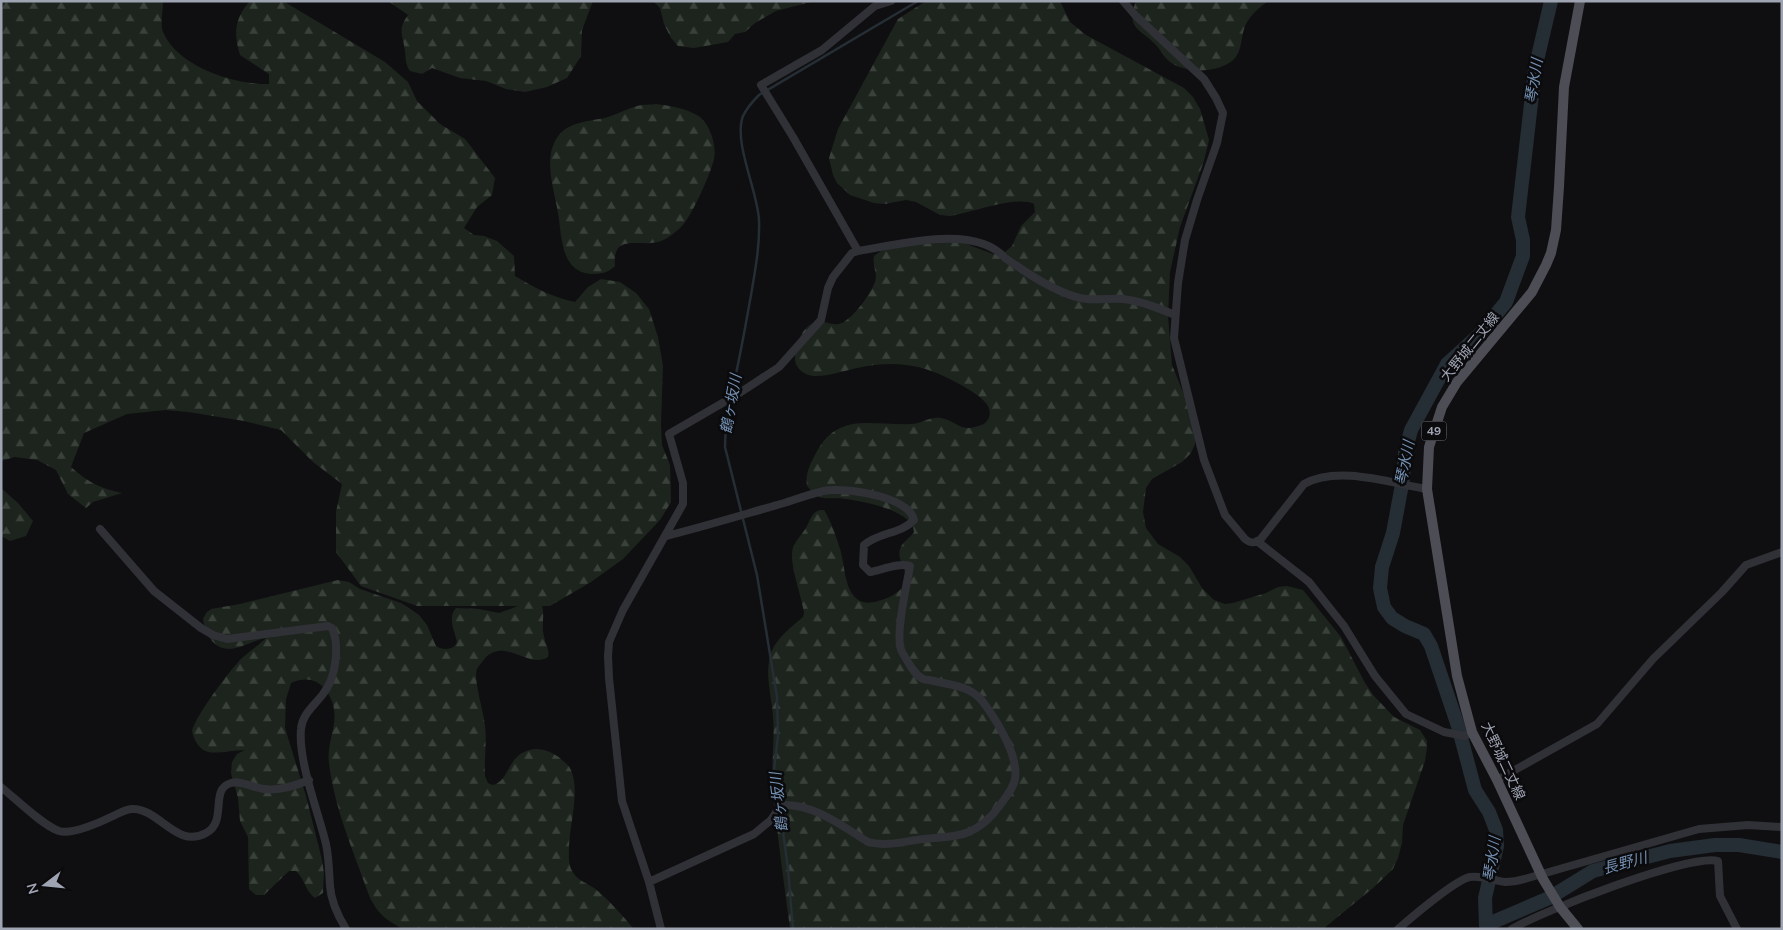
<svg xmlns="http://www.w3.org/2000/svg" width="1783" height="930" viewBox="0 0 1783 930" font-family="'Nunito Sans','Noto Sans JP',sans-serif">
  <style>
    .forest { fill: url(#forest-firs) }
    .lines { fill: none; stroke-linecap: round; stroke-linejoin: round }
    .stream { stroke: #252d35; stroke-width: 2.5 }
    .river { stroke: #252d35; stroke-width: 14 }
    .minor { stroke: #303136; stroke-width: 8 }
    .major { stroke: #4c4d55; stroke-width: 10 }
    .labels { text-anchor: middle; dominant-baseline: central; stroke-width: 5; stroke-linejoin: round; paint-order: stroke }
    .shield { fill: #0b0a0c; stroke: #737681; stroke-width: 1 }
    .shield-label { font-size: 12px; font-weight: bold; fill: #9fa4b3 }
    .street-label { font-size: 14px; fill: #9fa4b3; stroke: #0b0a0c }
    .water-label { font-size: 15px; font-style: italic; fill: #7390b2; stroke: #0b0a0c }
  </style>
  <defs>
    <pattern id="forest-firs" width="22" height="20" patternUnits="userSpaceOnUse" patternTransform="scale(1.25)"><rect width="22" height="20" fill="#1c241d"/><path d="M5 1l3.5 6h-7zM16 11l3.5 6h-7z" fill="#3a413b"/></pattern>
  </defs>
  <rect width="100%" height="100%" fill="#0f0f11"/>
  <path class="forest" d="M1 1H163C163 10 160 24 163 32 178 67 234 85 269 84V74L240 55C233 33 235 18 250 1H283L385 62 408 82 417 101 440 124 465 139 495 178 492 195 477 207 464 228 474 235 484 236 497 241 514 256 515 276C535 288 552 297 575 302L588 287 601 279 620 282 636 293 649 309 658 337 663 366 661 424 662 445 670 465 671 502 660 520 623 559 591 582 550 606H542C545 616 541 626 544 636 545 644 550 649 548 657 534 666 518 652 504 651 498 650 490 653 486 657 483 661 479 665 477 669 473 679 484 713 485 726 487 742 484 759 485 776L488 783 492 785C511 782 506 751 536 749 545 749 554 753 561 759 564 762 569 765 571 770 580 791 570 823 569 846 569 853 568 862 571 869 576 880 585 882 594 888 608 899 622 915 634 929H403C385 919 380 916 370 898 355 855 334 808 329 763 326 740 341 722 331 699 323 681 309 675 291 683L286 699 285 728 306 796 322 860 324 873 323 893 315 898C305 891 305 879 296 871H289L264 895H256L249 889 248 837 240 821 238 798 231 773 232 762 237 754 245 750C221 750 200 763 192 731 196 715 230 670 242 658 250 651 259 645 266 638 247 641 229 659 212 641 207 635 204 627 203 619L206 613 211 609 240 604 338 580 349 582 360 589 401 603 409 608 419 615 427 625 436 646C442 650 454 651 457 642 455 632 447 617 456 608L479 609 499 613 518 606H417L361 586 336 552V512L342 484 313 462 281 430 244 421 188 412 165 410 127 414 84 433 71 467C88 482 99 488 122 493L93 502 86 508 68 494 56 470 37 460 15 457 1 461Z
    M388 1H593L582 30 581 56 567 78 547 87 525 92 506 89 486 81 460 78 432 68 422 74 410 71C405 63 406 60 405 51 403 35 397 30 408 15Z
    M653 1H815L776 11 755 23 745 32 735 34 728 42 694 48 678 46 671 38 664 24 660 8Z
    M926 1H1060L1070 22 1086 35 1184 88 1193 97 1200 109 1209 140 1204 161 1180 227 1170 272 1168 316 1172 365 1185 397 1195 431V444L1191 453 1182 462 1152 479 1146 488 1143 512 1146 528 1158 544 1180 557 1189 566 1202 588 1214 600 1225 604 1233 603 1266 593 1278 587 1287 586 1303 590 1341 637 1365 683 1374 696 1394 717 1420 730 1427 741V748L1425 761 1403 825 1402 843 1398 858 1393 869 1373 888 1323 929H1129L1123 927 1117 929H790C784 880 776 831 773 782 771 760 775 739 773 717 772 699 766 679 769 661 772 641 789 629 803 617L804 613C802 597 788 561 793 548 796 539 804 533 808 524 811 517 814 509 824 510 831 521 836 536 840 549 845 564 844 589 857 599 863 604 871 603 878 601 888 599 898 593 904 586 912 574 896 562 900 549 903 541 909 539 914 532 913 509 857 500 838 498 832 498 825 499 819 497 814 495 811 490 807 486 805 474 810 464 816 453 838 411 872 426 911 424 922 424 929 416 941 418 960 422 959 434 984 424 993 416 991 407 982 399 977 394 969 390 963 386 927 365 898 359 857 368 843 371 827 377 813 376 804 375 795 368 795 359 795 343 805 318 824 322 830 323 835 326 842 323 854 317 870 295 875 282 878 273 872 266 874 256L881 251 886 249 934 241 961 242 993 254H1000L1005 252 1012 246 1021 226 1035 212 1034 204C1017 195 971 213 950 216L940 215 916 202 906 200 885 204 874 203 850 195 837 183 833 175 829 158 838 129 898 19Z
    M1136 1H1268C1259 8 1250 15 1245 26 1240 39 1243 55 1229 63 1213 73 1185 73 1170 62 1164 57 1161 50 1155 44 1141 29 1125 29 1136 1Z
    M656 104C670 106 687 108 700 117 710 125 717 146 714 159 711 173 691 218 681 227 675 233 666 240 658 242 638 247 612 233 615 266 608 273 601 274 591 274 560 272 562 235 558 213 554 189 542 156 559 135 569 122 590 121 605 118 616 115 626 109 637 106 643 104 650 105 656 104Z
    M1 488 18 503 33 521 26 536 10 541 1 536Z"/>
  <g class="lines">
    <path class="stream" d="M731 396C739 363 745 329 751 295 755 271 760 246 759 220 758 192 733 142 743 116 747 108 753 101 759 95L918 1
      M730 401 726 420 725 447 757 575 777 697 778 736 773 778 779 804
      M780 809 788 869 793 929
      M1481 929 1486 925"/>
    <path class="river" d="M1486 925 1485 898 1497 846 1496 830 1489 812 1475 790 1458 726 1431 646 1424 634 1405 626 1392 618 1384 607 1380 588 1382 567 1393 533 1403 479 1405 453 1411 430 1447 364 1480 334 1506 302 1523 256V240L1518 217 1535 69 1551 1
      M1486 925 1549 898 1593 871 1670 851 1715 845H1739L1782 852"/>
    <path class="minor" d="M1123 1 1136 16 1204 79 1216 98 1223 113 1217 143 1197 200 1185 240 1178 283 1174 338 1204 460 1225 515 1245 539C1250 543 1254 544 1260 540L1304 484C1338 465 1390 483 1427 489
      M858 251 793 137 761 85 822 50 875 6 891 1
      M1489 320 1501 330
      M100 529 154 591 201 628 213 635 227 639 328 626 332 628C340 646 336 678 323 694 315 705 302 714 301 729 298 761 318 811 326 844 329 858 329 872 330 886 331 901 338 916 346 929
      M1257 541 1309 582 1344 626 1375 676 1406 714 1444 732 1465 736 1472 732
      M1497 780 1597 724 1653 659 1722 592 1746 565 1782 552
      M1 787C16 799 42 825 59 831 72 835 101 822 113 816 120 813 127 808 134 809 160 810 177 849 206 833 228 822 209 789 231 783 241 780 254 788 264 789 280 791 295 786 309 780
      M649 882 754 834 771 820 781 805C813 803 842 826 868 842 887 847 904 841 924 839 939 837 955 838 969 832 982 826 992 817 1000 805 1006 797 1013 789 1015 779 1019 757 998 723 986 706 973 686 955 686 934 681 930 680 926 680 923 679 914 675 907 660 902 652 894 638 907 584 910 566 901 562 881 570 870 572L863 565 864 545C879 532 901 534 914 520 909 497 852 489 832 490 820 490 797 499 784 503 745 514 706 526 666 536
      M661 929 649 882 622 801 609 678 608 656 609 642 623 610 683 504V483L669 434 738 394 779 367 821 320 828 288 833 277 852 253 858 251C897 245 975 223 1005 258 1026 272 1048 288 1073 296 1088 302 1106 298 1123 299 1141 301 1158 308 1175 315
      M1398 929C1412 917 1455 880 1470 877 1482 875 1494 881 1505 882 1513 882 1521 880 1528 878L1699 829 1748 825 1782 827
      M1512 929C1540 912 1690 853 1718 861L1720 896 1737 929"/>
    <path class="major" d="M1578 929 1560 907 1543 879 1497 780 1472 732 1457 676 1427 489 1429 447 1442 407 1457 382 1532 292 1546 265 1551 253 1556 230 1559 187 1564 87 1580 1"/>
  </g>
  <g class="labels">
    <rect class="shield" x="1421.5" y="421.5" width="25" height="19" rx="4"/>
    <g class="shield-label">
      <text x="1434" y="431">49</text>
    </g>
    <g class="street-label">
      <text transform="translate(1470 347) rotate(-51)">大野城二丈線</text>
      <text transform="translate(1503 761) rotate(65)">大野城二丈線</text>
    </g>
    <g class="water-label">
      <text transform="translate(1534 81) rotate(-81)">琴水川</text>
      <text transform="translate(731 404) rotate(-80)">鶴ヶ坂川</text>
      <text transform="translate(1405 463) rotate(-79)">琴水川</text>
      <text transform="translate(779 802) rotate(-97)">鶴ヶ坂川</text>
      <text transform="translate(1492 859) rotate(-82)">琴水川</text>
      <text transform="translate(1625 863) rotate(-15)">長野川</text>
    </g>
  </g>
  <rect width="1783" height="930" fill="none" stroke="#9fa4b3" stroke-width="5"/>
  <g transform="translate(45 885) rotate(254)" stroke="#0b0a0c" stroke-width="4" paint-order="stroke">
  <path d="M0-4L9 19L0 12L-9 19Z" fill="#9fa4b3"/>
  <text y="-8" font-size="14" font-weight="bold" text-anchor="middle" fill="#9fa4b3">N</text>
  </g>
</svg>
